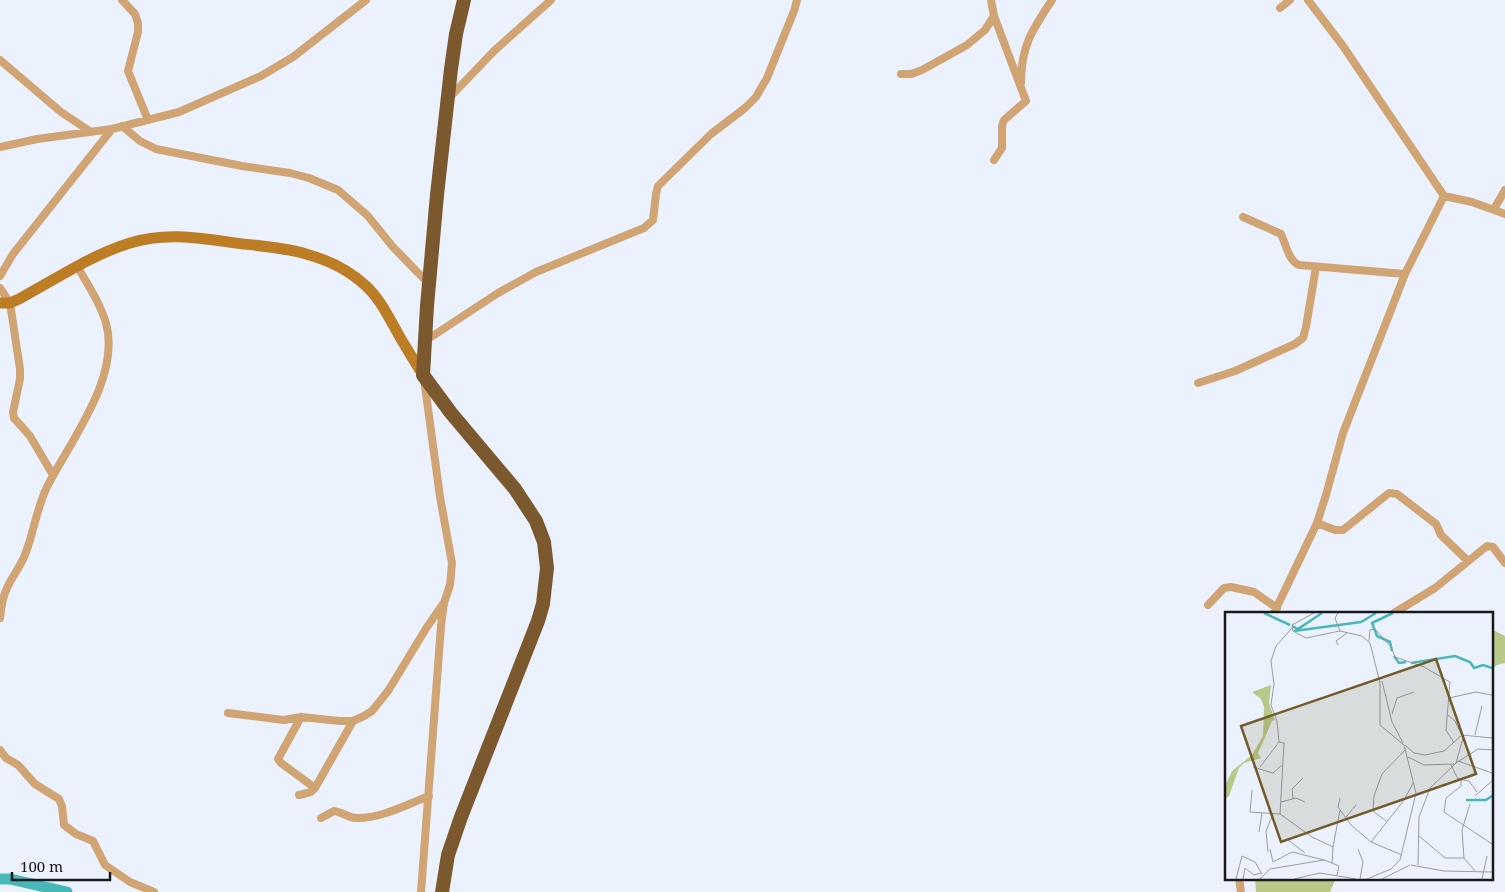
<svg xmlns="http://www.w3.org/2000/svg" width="1505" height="892" viewBox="0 0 1505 892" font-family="'Noto Serif',serif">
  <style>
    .green { fill: #b7c988 }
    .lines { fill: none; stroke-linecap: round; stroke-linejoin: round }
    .river { stroke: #48b7b8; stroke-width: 11 }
    .street { stroke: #d0a473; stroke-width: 8 }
    .secondary { stroke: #bc7d25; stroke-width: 11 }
    .highway { stroke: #7b582e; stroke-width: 14 }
    .inset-river { fill: none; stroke: #48b7b8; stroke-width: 2.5 }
    .inset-road { fill: none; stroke: #979ca4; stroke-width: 1 }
    .view { fill: #725c2b; fill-opacity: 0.15; stroke: #725c2b; stroke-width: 2.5 }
    .inset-edge { fill: none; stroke: #181a1e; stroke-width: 2.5 }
  </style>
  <rect width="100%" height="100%" fill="#ecf2fd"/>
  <path class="green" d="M1491 629 1505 636V663L1497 665 1491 670Z
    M1255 878H1336L1330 892H1256Z"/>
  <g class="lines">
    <path class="river" d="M0 879H10L67 892"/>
    <path class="street" d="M122 0 135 14 138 23V32L128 71 148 120
      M991 0 994 16 1026 101 1004 120 1002 126V148L994 160
      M1280 8 1290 0
      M0 60 61 112 91 132
      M901 74H911L922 70 967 45 985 30 994 16
      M1021 83C1021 46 1032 30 1052 0
      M450 97 494 51 551 0
      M122 126 140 141 156 149 242 166 290 173 309 178 338 190 367 215 393 247 429 284
      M0 147 37 139 112 129 179 112 261 76 293 57 366 0
      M1444 196 1472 202 1505 214
      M1494 209 1505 190
      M1243 217 1281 234C1286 244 1288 260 1299 265L1405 274
      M0 276 13 254 112 129
      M0 288 10 303 20 369V379L13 412 14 418 30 436 53 475
      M425 341 498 293 536 272 644 228 653 220 656 194 658 186 711 134 745 108 756 97 767 78 794 11 797 0
      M1198 383 1235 371 1295 344 1303 338 1306 327 1316 267
      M1317 523 1335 530H1343L1389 493 1397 494 1436 524 1441 535 1468 561
      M1208 605 1224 588 1231 587 1254 592 1277 608
      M1274 613 1317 523 1326 495 1343 433 1405 274 1444 196 1343 46 1308 0
      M1394 613 1435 588 1487 546 1493 547 1505 563
      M0 618C1 608 2 598 7 588 12 576 22 565 26 552 34 531 37 507 47 487 70 441 121 378 106 323 100 303 88 285 77 266
      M228 713 284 720 301 717 340 721H353L364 716 372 711 388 691 427 627 443 604
      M301 717 278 759 281 763 315 788
      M0 750 6 758 18 765 35 784 59 799 62 806 64 825 76 834 93 841 105 865 130 882 154 892
      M299 795 311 792 315 788 353 721
      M321 818 334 811C342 812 349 818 357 818 382 818 406 805 429 796
      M1239 878 1241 892
      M421 892 441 626 444 603 450 585 452 563 440 497 424 379"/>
    <path class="secondary" d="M0 303H10L19 299C56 279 91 255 130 243 168 231 205 239 243 244 264 246 286 248 306 254 328 260 350 271 366 286 379 298 387 314 396 330 404 345 414 360 423 375"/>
    <path class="highway" d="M442 892 448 855 461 817 538 621 543 604 547 568 544 542 536 521 515 489 451 413 423 375 427 306 437 195 451 69 456 34 464 0"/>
  </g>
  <g transform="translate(1225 612)">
    <rect width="268" height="268" fill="#ecf2fd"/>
    <path d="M46 73 44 91 50 108 47 109 38 130 33 141 36 146 19 151 14 156 4 184 0 187V174L7 159 27 143 38 124 39 95 36 87 27 80Z" fill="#b7c988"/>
    <path class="inset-river" d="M39 1 65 13M67 14 73 17 97 1M69 19 136 10 151 1M167 39 165 30 152 24 147 11 168 1M169 44 174 51 181 50M186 51 230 44 245 50 249 56 258 53 267 56M241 188H261L267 184"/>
    <path class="inset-road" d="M89 1 67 13 68 19 81 26 115 19M113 1 110 6 115 19 137 24 145 31 155 71V113L179 133 191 181 175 248 166 257 142 267M67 16 51 34 46 49 49 72 46 93 52 109 54 130 59 131 55 202 87 225 108 235 107 251 114 254 112 263M144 29 145 18 150 17 166 35 170 45 199 55 225 70 221 118 229 131M113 33 111 29 122 21M157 69 167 110 178 131M224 86 251 80 267 83M167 102 172 86 189 80M223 103 230 109 238 126 231 151M250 123 257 94M180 133 189 141 200 143 219 139 237 123 267 126M183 145 199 153 229 152M233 149 267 161M226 153 233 167 244 169 252 180M28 155 48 161 57 153M35 155 54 130M236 168V174L221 186 219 200 267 232M27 178 25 200 55 202M250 184 267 169M115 186 113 195 126 213 146 230M68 187 67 177 78 166M56 190 71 186 80 190M245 192 237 218 239 246 250 259M121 205 131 193M161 209 148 199 149 184 157 162 180 138M34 220 37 201M194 224 220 246H239M63 228 80 241M108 235 115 198M45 237 48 250 67 240 99 248M133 237 138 250 135 267M43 240 41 219 48 202M177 243 146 230 179 188 188 171M186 253 219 259 267 260M193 253 194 205 205 176 231 151 253 137 267 138M11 267 17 244 30 250 37 262M18 267 20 256 29 263 36 261M35 267 45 257 99 248 107 251M69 267 95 261 131 267M157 267 185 253M257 267 262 244"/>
    <path class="view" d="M211 47 251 162 56 230 16 114Z"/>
    <rect width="268" height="268" class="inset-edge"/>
  </g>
  <path d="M12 872v8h98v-8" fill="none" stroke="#181a1e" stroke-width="2.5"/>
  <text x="20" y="872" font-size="15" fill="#181a1e" stroke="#ecf2fd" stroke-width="4" paint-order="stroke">100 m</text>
</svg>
